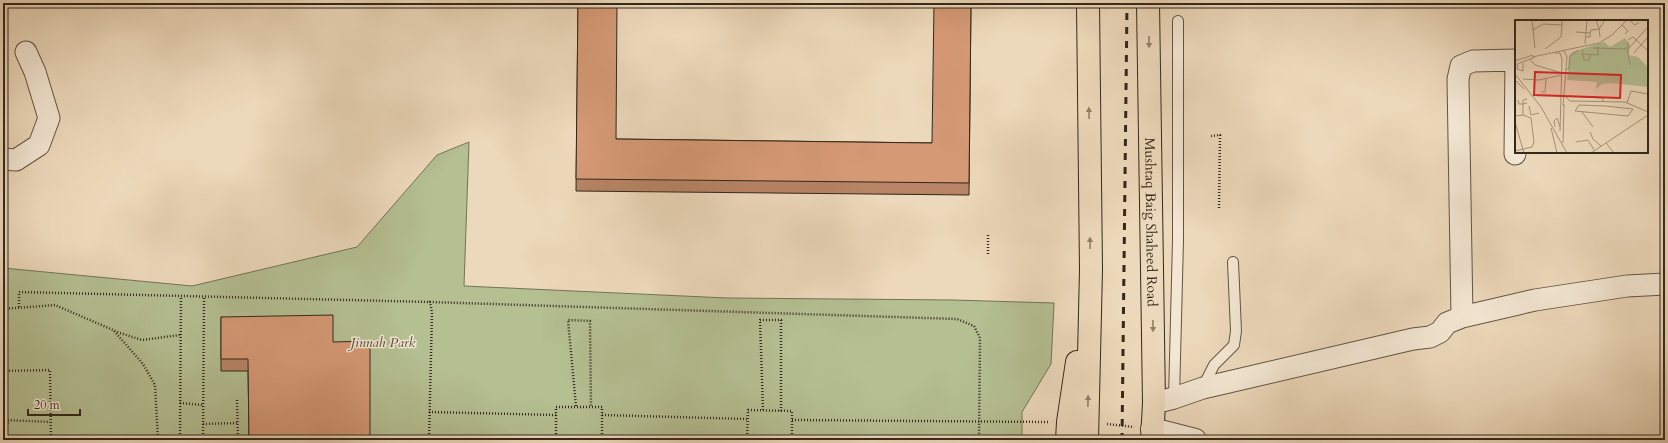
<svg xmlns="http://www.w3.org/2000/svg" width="1668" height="443" viewBox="0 0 1668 443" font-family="Cardo,serif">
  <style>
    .green { fill: #b4bf92; stroke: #747456 }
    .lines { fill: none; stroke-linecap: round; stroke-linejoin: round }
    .service-casing { stroke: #615443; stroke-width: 12 }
    .minor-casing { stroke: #615443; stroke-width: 23 }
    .tertiary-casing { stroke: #615443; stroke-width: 24 }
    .primary-casing { stroke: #33281b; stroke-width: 24 }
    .path { stroke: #33281b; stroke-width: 2.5; stroke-dasharray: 1 2; stroke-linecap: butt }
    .service { stroke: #f3e6d2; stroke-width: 10 }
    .minor { stroke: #f3e6d2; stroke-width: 21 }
    .tertiary { stroke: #f3e6d2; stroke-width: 22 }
    .primary { stroke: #ecd8ba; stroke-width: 22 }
    .rail { stroke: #33281b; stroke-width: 3; stroke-dasharray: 7 7; stroke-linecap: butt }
    .wall { fill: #b78465; stroke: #33281b }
    .building { fill: #d59975; stroke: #33281b }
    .oneway { fill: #90806a }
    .labels { text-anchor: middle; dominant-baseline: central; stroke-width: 3; stroke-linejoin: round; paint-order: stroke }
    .street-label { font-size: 14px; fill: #33281b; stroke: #f3e6d2 }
    .park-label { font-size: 14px; font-style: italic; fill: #534e39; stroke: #f3e6d2 }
    .inset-road { fill: none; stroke: #a2927a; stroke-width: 1 }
    .view { fill: #d62828; fill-opacity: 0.15; stroke: #d62828; stroke-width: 2 }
    .inset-edge { fill: none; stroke: #33281b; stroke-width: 2 }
  </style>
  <rect width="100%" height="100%" fill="#ecd8ba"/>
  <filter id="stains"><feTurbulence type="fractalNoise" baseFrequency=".005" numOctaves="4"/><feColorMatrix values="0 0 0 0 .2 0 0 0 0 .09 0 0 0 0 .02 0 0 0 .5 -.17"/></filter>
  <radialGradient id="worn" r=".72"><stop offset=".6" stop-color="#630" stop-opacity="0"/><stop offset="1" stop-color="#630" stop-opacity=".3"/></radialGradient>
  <path class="green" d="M469 142 464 286 727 298 953 300 1054 303 1051 364 1022 412V440H3V268L192 286 357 247 437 155Z"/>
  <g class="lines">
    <defs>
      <path id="service" d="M1203 387 1214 365 1234 345 1236 331 1233 262
        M1174 398 1178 240V21"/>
      <path id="minor" d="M1515 154 1516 61
        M3 159 16 160 39 145 49 118 35 72 26 52
        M1462 317 1458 79 1461 66 1473 61 1516 60
        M1154 403 1174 398 1203 388 1413 339 1430 337 1440 332 1447 323 1462 317 1535 300 1627 286 1665 284"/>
      <path id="tertiary" d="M1152 429 1195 440"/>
      <g id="primary">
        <path id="s1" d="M1148 3 1154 403 1152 440"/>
        <path d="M1067 440 1068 422 1077 362"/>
        <path d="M1087 440 1091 270 1088 3"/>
      </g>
    </defs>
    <use href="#service" class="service-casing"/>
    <use href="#minor" class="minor-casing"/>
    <use href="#tertiary" class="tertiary-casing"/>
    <use href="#primary" class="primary-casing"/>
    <path class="path" d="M1211 136 1220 135 1219 208
      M988 254V235
      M19 307V292L430 302
      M3 309 55 305 120 333 142 340 180 335
      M114 331 143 364 155 385 158 440
      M3 371 50 370 51 440
      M237 400 238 440
      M180 403 203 405
      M576 406 568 320 590 321 591 407
      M763 410 760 320H781V411
      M429 412 556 415
      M602 415 748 419
      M3 417 6 420 50 422
      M792 420 1048 422
      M203 424 238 423
      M1107 424 1134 427
      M3 427 10 421
      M180 440 181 297
      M203 440 204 297
      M429 440 432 313 430 302 957 319 974 326 980 338 979 440
      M556 440V407H602V440
      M747 440 748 410 792 411V440"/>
    <use href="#service" class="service"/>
    <use href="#minor" class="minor"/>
    <use href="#tertiary" class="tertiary"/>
    <use href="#primary" class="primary"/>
    <path class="rail" d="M1122 440 1127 3"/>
  </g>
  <path class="wall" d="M578 3 616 139 932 143 971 3 969 195 576 191Z
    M221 317 333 342 370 440H249L248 371H221Z"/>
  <path class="building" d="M578 3H617L616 139 932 143 934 3H971L969 183 576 179Z
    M333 315V342L370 341V440H272V439H249L248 359H221V317Z"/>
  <defs><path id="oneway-solid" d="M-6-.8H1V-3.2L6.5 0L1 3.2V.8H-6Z"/></defs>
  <g class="oneway">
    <use href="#oneway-solid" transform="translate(1149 42) rotate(89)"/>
    <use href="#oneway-solid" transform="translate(1089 113) rotate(-91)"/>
    <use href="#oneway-solid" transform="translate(1090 243) rotate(-91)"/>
    <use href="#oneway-solid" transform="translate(1153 326) rotate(89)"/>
    <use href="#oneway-solid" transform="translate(1088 401) rotate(-89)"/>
  </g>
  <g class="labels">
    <g class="street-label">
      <text stroke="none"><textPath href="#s1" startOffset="219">Mushtaq Baig Shaheed Road</textPath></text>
    </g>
    <g class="park-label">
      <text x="383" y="342">Jinnah Park</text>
    </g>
  </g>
  <g transform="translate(1515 20)">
    <rect width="133" height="133" fill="#ecd8ba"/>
    <path d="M110 18 115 25 114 35 123 37 133 47V67L96 63 87 64 81 69 82 62 52 60 54 36 57 32 89 22 95 27Z" fill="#b4bf92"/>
    <path class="inset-road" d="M17 0 20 28M114 0 120 5 124 2M107 5 113 11 110 14M0 7V31M18 10 28 4 47 5V0M61 12 75 13V17H71M75 13 76 10 84 9 81 0M85 17 84 9 90 0M113 20 118 17 133 31M70 24 72 0M78 28 110 29 113 27V22M112 28 115 45M114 28 133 7M30 29 46 17 47 5M68 29 67 34 83 35V27M48 30 52 36 48 86M40 33H45L47 39 45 111M119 33 133 17M68 34 69 40H74L75 35M17 37 84 23 97 15 112 0M15 39 20 45 47 53M0 41 18 35M0 45 20 37M3 45 2 49 8 51V43M51 49H54L55 36 64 30M0 54 26 87 52 133M8 59 24 60 47 55M0 60 9 69M26 72H30L31 59M49 75 55 81 110 82 133 92M54 76 87 78 89 82M12 79 8 80V84L12 83M3 80 4 84H8V95M112 83 116 71 133 74M64 85 90 86 118 89 113 96 60 91ZM14 86 16 95 24 93M67 92 78 107M0 96 8 95 16 98 19 122 17 127 0 131M0 102 9 133M40 107 39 101 42 98 45 107M36 108 42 133M75 112 78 119 86 126M61 122 73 120 79 130M48 123 49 84M91 123 99 133M76 133 133 95"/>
    <path class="view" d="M20 52 106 55 105 78 19 75Z"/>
    <rect width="133" height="133" class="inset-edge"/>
  </g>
  <rect width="1668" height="443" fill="none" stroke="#ecd8ba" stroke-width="16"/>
  <rect x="4" y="4" width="1660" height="435" fill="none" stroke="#33281b" stroke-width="2"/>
  <rect x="8" y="8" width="1652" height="427" fill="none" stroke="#33281b"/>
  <path d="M28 409v6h52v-6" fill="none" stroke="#33281b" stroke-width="2"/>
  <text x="34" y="409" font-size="12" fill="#33281b" stroke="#f3e6d2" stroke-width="3" paint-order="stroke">20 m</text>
  <rect width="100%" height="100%" filter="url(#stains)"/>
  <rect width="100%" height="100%" fill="url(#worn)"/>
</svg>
